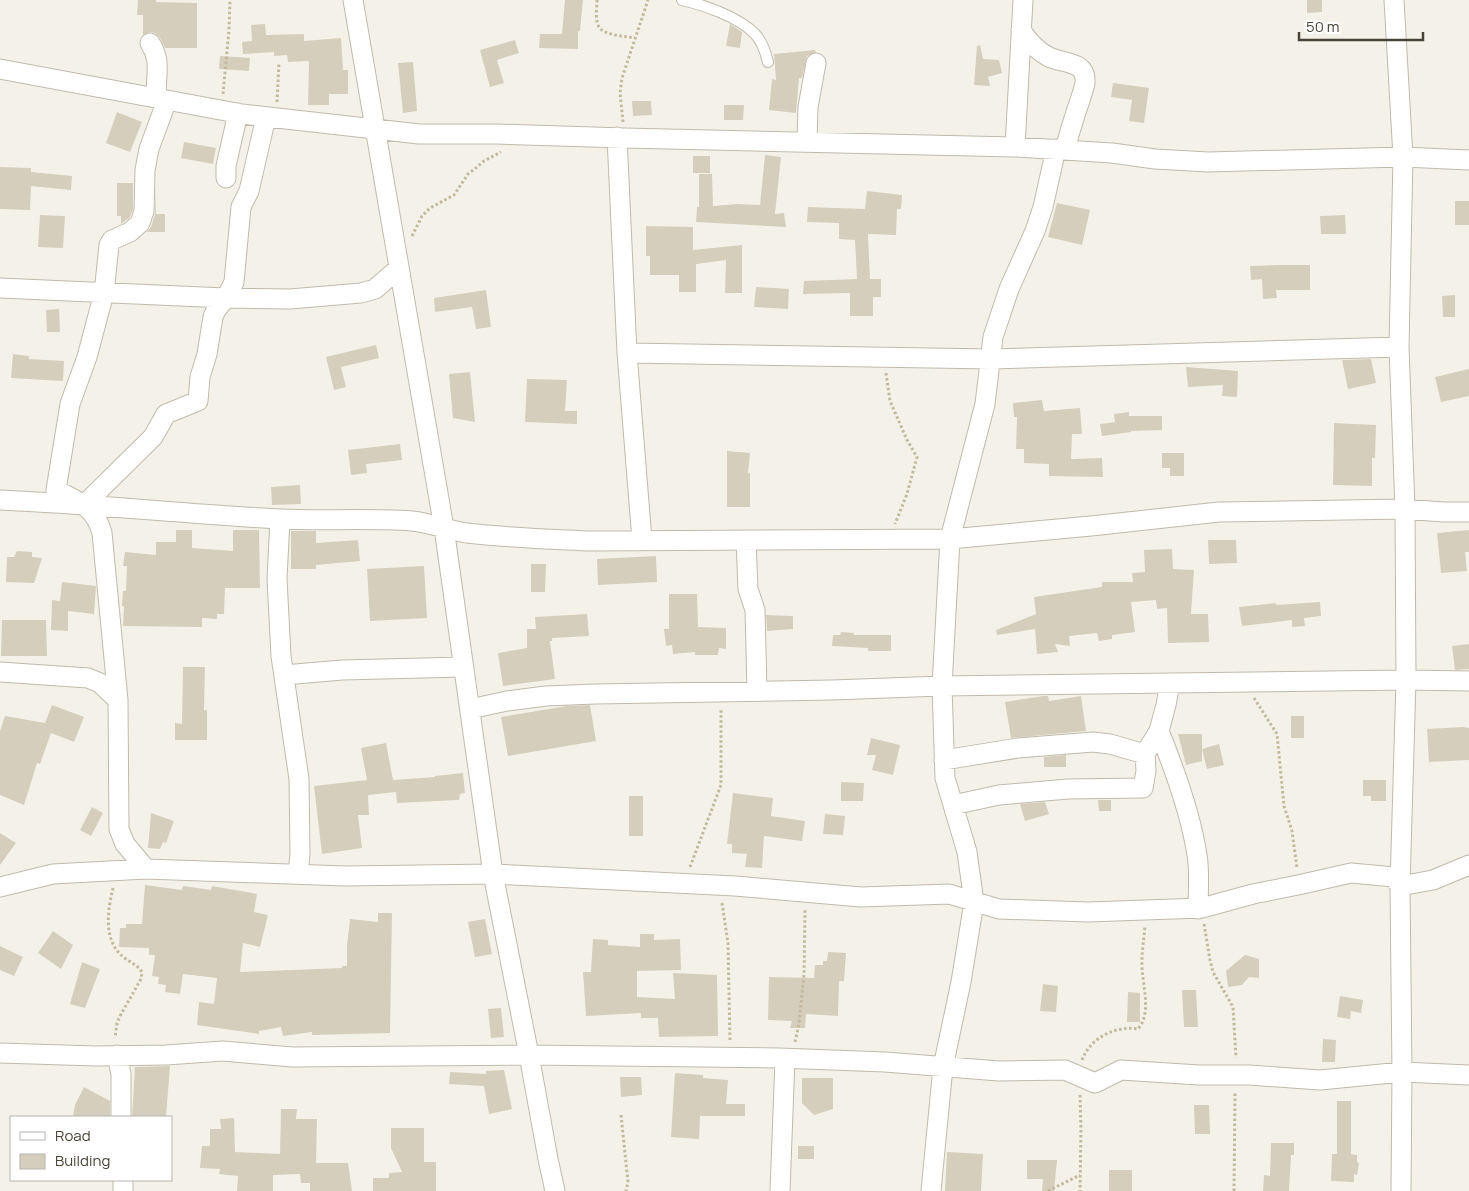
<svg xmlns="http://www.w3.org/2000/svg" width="1469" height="1191" viewBox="0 0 1469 1191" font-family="Manrope,sans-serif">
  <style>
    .building { fill: #d6cebd }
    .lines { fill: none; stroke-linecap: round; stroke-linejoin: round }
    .service-casing { stroke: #c0baaa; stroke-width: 12 }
    .minor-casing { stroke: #c0baaa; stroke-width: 21 }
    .path { stroke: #c2b89c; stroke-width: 3; stroke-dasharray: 2.5 2.5; stroke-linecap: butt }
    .service { stroke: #fff; stroke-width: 10 }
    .minor { stroke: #fff; stroke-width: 19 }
  </style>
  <rect width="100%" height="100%" fill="#f4f2e8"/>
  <path class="building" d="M138 0H156V2L197 3V48H165L160 38 155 33 150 32 143 35V15H137Z
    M565 0H583L580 31H578V49L539 48 540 34H562Z
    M1307 0H1322V12L1307 13Z
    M265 24 266 35 304 34V41L341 38 343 70H348V94H329V105H308L309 61 288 62 287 55 274 56V52L243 54 242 42 252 41 251 25Z
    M730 24 742 32 740 48 726 46Z
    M515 40 519 53 497 60 504 83 490 87 480 50Z
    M980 45 983 59 999 60 1002 73 988 77 990 86 974 85 977 46Z
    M815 50 816 52 807 56 802 78H799L796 113 769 110 772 79 776 80 774 54Z
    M220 56 250 58 249 71 219 69Z
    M413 62 417 111 403 113 398 63Z
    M1113 83 1149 88 1144 123 1129 121 1132 100 1111 97Z
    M632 101H651L652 115 633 116Z
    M724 105H744L743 120H724Z
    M117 112 142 122 130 152 106 143Z
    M184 142 216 148 213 164 181 158Z
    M765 155 781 157 775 214 784 213 786 227 696 222 697 207H699V174H712L713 206 737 204 760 205Z
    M693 156H710V173H693Z
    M0 167 31 168V172L72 176 71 190 31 186 30 210 0 209Z
    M117 183H133V209L130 217 121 224V216H117Z
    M156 187V214H165V232H147L151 227 155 214Z
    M867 191 902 195 901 209H897L896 235 868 234 870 279H881V297H873V316H850V293L803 294 804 281 857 279 855 240 839 239V223L807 222 808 207 865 209Z
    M1455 201H1469V225H1455Z
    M1057 203 1090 210 1082 245 1048 237Z
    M40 215 65 216 63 248 38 247Z
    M1345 215 1346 234H1321L1320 216Z
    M646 226 693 227V250L742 245V293H725L726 260 696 264V292H679V275H650V256H646Z
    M1280 265H1310V290H1276L1277 298 1263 299 1262 279 1251 280 1250 266Z
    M756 287 789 289 788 309 754 307Z
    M486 290 491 327 476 329 472 307 435 312 434 298Z
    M1455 295V317H1443L1442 296Z
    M59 309 60 332H47L46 310Z
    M376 345 379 358 341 367 346 387 334 390 326 357Z
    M13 354 29 356V359L64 361 63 381 11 378Z
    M1371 359 1376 383 1348 389 1342 360Z
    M1186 367 1238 371 1237 397 1222 396 1223 385 1188 387Z
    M1469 369V396L1441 402 1435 377Z
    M470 372 475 422 453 418 449 374Z
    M527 379 567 380 565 411H577V424L525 422Z
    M1042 400 1044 411 1080 408 1082 434H1072L1071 459 1102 458 1103 477 1049 476V464L1024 463V449H1016L1017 417H1014L1013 403Z
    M1129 412V416H1162V430L1131 431V432L1102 436 1100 424 1115 422 1114 414Z
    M1334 423 1376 425 1375 458H1372V486L1333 485Z
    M400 444 402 460 366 464 367 473 351 475 348 450Z
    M727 451 750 453 748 473H750V507H727Z
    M1162 453H1184V476H1170V468H1162Z
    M300 485 301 504 272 505 271 487Z
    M176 530H192V548L233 551V530H259L260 588H225L224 614H217V619L202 618V627L123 626 124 606H122L123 591H126L127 566H123L125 552 156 555V542H176Z
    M1469 530V552H1465L1467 571 1441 573 1437 533Z
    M291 531H316V543L358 540 360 561 316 565V569H291Z
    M1208 540H1236L1237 563 1209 564Z
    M1172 549 1173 569 1194 570 1191 614H1208L1209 642 1168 643 1167 608 1157 609 1156 600 1131 602 1135 632 1112 635V639L1099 641 1097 633 1069 636 1070 646 1055 644 1058 652 1037 654 1035 629 997 635 996 630 1036 614 1034 597 1102 587V582H1133L1132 573 1145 572 1144 550Z
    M17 551 32 552V557L42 558 34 583 6 582 7 557H14Z
    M656 556 657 582 598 585 597 559Z
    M531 564H546L545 592H531Z
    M424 566 427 618 370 621 367 569Z
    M62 582 96 586 94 614 68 611V631L51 630 52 600 60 601Z
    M669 594H697L698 627 726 628V649L719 648 718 655H695V652L673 654 672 645 666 646 664 629H669Z
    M1320 602 1321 616 1304 618 1305 626 1292 627V620L1242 626 1239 607 1276 603V605Z
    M587 614 589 636 552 638V641H550L555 679 503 686 498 653 527 648V629H536L535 617Z
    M766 615 793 616V629L767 631Z
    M2 620H46L47 656H1Z
    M841 632 854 633V635H891V651H868V648L832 646 833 635H840Z
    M1469 644V669L1455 670 1452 646Z
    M183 667H205L204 710H207V740H175V723L182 724Z
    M1043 696H1048L1049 701 1081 696 1086 731 1011 738 1005 702Z
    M52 705 84 717 74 742 51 733 40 764 37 763 24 805 0 795V731L5 716 45 723Z
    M590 705 596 741 508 756 501 717 567 706Z
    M1291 716H1304V738H1291Z
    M1463 727 1469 728V760L1429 762 1427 729Z
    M1178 734H1202V761L1186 765Z
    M871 738 900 745 893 775 872 770 876 755H867Z
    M386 743 393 780 435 777V776L463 773 465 793 460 794 459 800 397 803 396 792 368 795 369 815H358L362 848 322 854 314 786 367 780 361 748Z
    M1219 744 1224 765 1207 769 1202 749Z
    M1066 755V767H1044V757Z
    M1363 780H1386V801H1371V796H1363Z
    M841 782 864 783 863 801H841Z
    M733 793 773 798 771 816 805 821 802 841 764 836 762 868 745 867 747 854 732 853V844H727Z
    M629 796H643V836H629Z
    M1098 800H1111V811H1099Z
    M1045 802 1049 814 1025 821 1020 804Z
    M92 807 103 813 91 836 80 830Z
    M151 813 174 821 166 843 163 842 160 849 148 848Z
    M825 814 845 816 843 835 823 834Z
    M0 833 16 843 0 865Z
    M145 885 182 890 183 886 211 890 212 886 257 894 254 912 268 915 260 947 243 943 240 972 342 968V966H347V945L350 919 378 922V913H392L390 1033 312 1035V1032L283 1036 281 1027 259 1031V1034L197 1025 199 1002 214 1004 217 978 183 974 180 994 165 992 166 985 158 984 159 977 152 976 155 955H149V948L119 947 120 928H126V924H142Z
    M485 919 492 954 475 957 468 922Z
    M53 931 73 945 61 969 38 953Z
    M640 934H654V940L680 939 681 970 637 971V997L675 999 673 973 717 975 718 1036 659 1037 658 1018H641V1013L586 1016 583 972H591L593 939 608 940V945L640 947Z
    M0 946 23 957 14 976 0 970Z
    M828 952 846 953 844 981H839L838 1016 806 1014 805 1028H790L792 1021 768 1020 769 977 814 978 815 965H823V961H827Z
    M1245 955 1259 959V978L1249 977 1242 985 1228 987 1226 971Z
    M82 962 100 969 85 1008 70 1004Z
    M1043 984 1058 986 1056 1012 1040 1011Z
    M1182 990H1196L1198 1027H1184Z
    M1128 992 1140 993V1022H1127Z
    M1340 996 1363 1000 1361 1013 1351 1011 1350 1019 1337 1017Z
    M501 1008 504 1037 491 1038 488 1009Z
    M1323 1039 1336 1040 1335 1062H1322Z
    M170 1066 166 1117H132L135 1067Z
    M504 1070 512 1109 489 1114 484 1086 449 1084 450 1072 486 1074V1071Z
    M675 1073 703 1075V1078L728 1080 726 1104H745V1116H700L699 1139 671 1137Z
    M620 1077H641L642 1095 621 1097Z
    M802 1078H833V1109L814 1115 802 1103Z
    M84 1087 110 1101V1117H73L75 1105Z
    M1337 1101H1351V1154L1357 1155V1162L1359 1163 1357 1175 1354 1174V1182L1331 1181 1332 1154H1337Z
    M1194 1105H1209L1210 1134H1195Z
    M281 1109H297L296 1119H317L316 1163H348L352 1191H310V1183H301L300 1174 273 1175V1191H237L238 1176 219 1174 220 1169 200 1168 202 1146H210V1129H221L220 1119 234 1118 235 1152 280 1154Z
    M391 1128H424V1162H436V1191H373V1178H389V1173L402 1172 391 1148Z
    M1271 1143H1294V1155H1291L1289 1191H1263L1264 1175 1270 1176Z
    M798 1146H814V1159H798Z
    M947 1152 983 1154 981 1191H945Z
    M1027 1160H1057L1054 1191H1042L1043 1179H1027Z
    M1109 1170H1132V1191H1109Z"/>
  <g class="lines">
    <defs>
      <path id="service" d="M682 0C704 5 739 17 755 34 762 41 766 54 768 62"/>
      <path id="minor" d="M353 0 444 528 493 874 529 1055 548 1159 555 1191
        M1394 0 1403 157 1399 347 1405 509 1406 680 1400 886 1402 1072 1401 1191
        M1021 30C1028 41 1037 51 1049 57 1063 64 1087 60 1085 83 1083 93 1079 103 1076 112 1072 125 1068 137 1065 150
        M150 43C163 63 154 77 157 98
        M0 69 242 114 419 134H496L624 138 1015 147 1112 153 1155 159 1208 162 1403 157 1469 160
        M617 137 627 353 642 540
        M807 142 808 107 816 63
        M1015 147 1023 0
        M226 178V166L238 113
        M0 288 225 298 290 299 361 293 375 289 399 268
        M627 353 992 359 1399 347
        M0 500C93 504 186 514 279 519 323 521 368 518 412 521 431 523 448 530 467 533 508 538 550 539 592 541L950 539 1091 526 1219 512 1405 509 1443 512H1469
        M85 504 153 437 166 414 198 401 200 377 207 354 213 317 216 310 226 298 234 282 241 207 249 191 266 117
        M280 519 277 579 281 656 299 779 300 854 298 874
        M746 540 748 589 755 610 757 691
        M0 672 88 678 100 683 118 700
        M284 675 342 670 463 667
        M470 709 507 701 546 696 595 694 832 690 942 686 1406 680 1469 681
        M1159 731C1174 768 1191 815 1197 855 1200 872 1198 891 1198 909
        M944 760 1018 748 1093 742 1110 744 1145 754
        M953 805 999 795 1068 789 1143 788 1146 771 1145 754 1159 731 1166 705 1170 683
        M146 869 125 844 119 829 118 700 102 533C95 507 78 501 56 490L70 404 87 357 104 293 109 245 112 240 130 232 140 223 144 211 145 170 149 149 167 100
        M0 887 53 874 146 869 345 876 493 874 735 886 861 897 949 894 999 909 1088 912 1202 908 1253 894 1298 885 1351 873 1394 877 1400 886 1433 880 1469 865
        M0 1053 96 1056 166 1055 223 1051 292 1057 529 1055 779 1058 885 1062 999 1071 1065 1070 1095 1083 1121 1070 1199 1075H1249L1320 1080 1402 1072 1469 1075
        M117 1055 121 1074V1117
        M123 1180V1191
        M780 1191 785 1059
        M931 1191 943 1067 961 982 974 902 967 852 945 778 942 686 950 539 985 404 993 337 1009 289 1035 231 1043 207 1056 149"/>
    </defs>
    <use href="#service" class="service-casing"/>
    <use href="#minor" class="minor-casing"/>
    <path class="path" d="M597 0C597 8 595 17 598 25 602 36 625 36 635 38
      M223 94 229 30 230 0
      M277 102 279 63
      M623 122 620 93 622 78 648 0
      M412 236 422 216 430 208 454 195 468 174 477 167 484 161 501 152
      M886 373 890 401 907 440 917 457 907 494 895 524
      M1254 698 1277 734 1284 806 1292 831 1297 868
      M690 867 721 785V709
      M113 888C108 909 103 938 121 955 127 961 137 964 142 972L141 979 120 1016 117 1023 115 1038
      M722 903 728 943 730 1041
      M1204 924 1210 960 1213 972 1233 1007 1236 1058
      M795 1042 799 1024 804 975 805 910
      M1082 1060C1090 1038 1116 1025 1138 1029 1153 1011 1141 983 1142 961 1142 949 1144 938 1145 926
      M1080 1095 1081 1129 1080 1191
      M621 1115 628 1182 626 1191
      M1048 1191 1080 1175
      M1234 1191 1235 1092"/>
    <use href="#service" class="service"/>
    <use href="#minor" class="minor"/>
  </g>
  <rect x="10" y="1116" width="162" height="65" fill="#ffffff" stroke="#b6b4af"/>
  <rect x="20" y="1132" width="25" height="8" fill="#ffffff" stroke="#b6b4af"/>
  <text x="55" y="1141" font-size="15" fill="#484337">Road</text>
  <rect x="20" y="1154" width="25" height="15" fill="#d6cebd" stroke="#b6b4af"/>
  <text x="55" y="1166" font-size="15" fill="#484337">Building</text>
  <path d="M1299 32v8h124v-8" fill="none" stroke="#484337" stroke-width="2.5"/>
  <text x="1306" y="32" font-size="15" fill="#484337" stroke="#ffffff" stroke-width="4" paint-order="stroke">50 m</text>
</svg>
